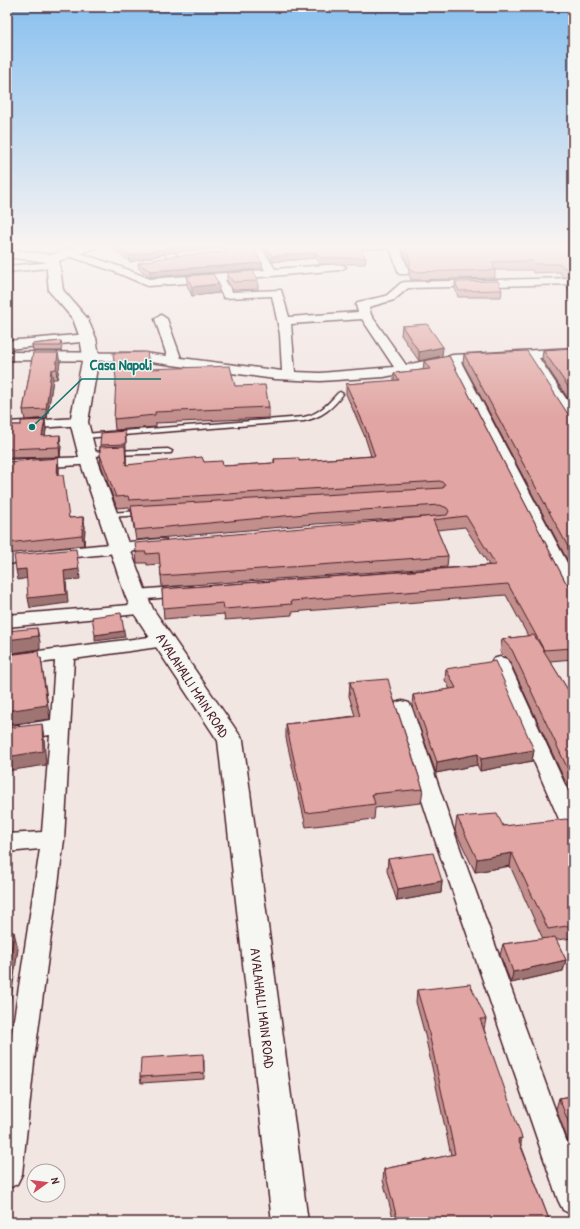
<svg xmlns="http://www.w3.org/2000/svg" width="580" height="1229" viewBox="0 0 580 1229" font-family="'Patrick Hand',sans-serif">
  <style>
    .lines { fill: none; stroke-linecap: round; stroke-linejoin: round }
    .lane-casing { stroke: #4a1f2b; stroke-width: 3 }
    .street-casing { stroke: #4a1f2b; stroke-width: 3 }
    .secondary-casing { stroke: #4a1f2b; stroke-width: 3 }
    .lane { fill: #f6f6f2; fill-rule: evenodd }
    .street { fill: #f6f6f2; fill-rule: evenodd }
    .secondary { fill: #f6f6f2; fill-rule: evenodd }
    .wall { fill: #c28f8c; stroke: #4a1f2b }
    .shaded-wall { fill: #9e7472; stroke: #4a1f2b }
    .building { fill: #e1a6a3; stroke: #4a1f2b }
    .labels { text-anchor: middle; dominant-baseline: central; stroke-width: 3; stroke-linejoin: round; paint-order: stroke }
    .street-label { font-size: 14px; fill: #4a1f2b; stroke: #f6f6f2 }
    .leader { fill: none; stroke: #0f766e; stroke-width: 1.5 }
    .callout-dot { fill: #0f766e; stroke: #f6f6f2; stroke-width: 1.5 }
    .callout-label { font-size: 15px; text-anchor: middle; font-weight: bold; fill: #0f766e; stroke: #f6f6f2; stroke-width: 3; stroke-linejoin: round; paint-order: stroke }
  </style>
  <rect width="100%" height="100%" fill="#f2e6e2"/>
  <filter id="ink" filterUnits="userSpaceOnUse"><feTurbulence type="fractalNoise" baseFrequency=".025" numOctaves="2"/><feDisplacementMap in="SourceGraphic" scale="8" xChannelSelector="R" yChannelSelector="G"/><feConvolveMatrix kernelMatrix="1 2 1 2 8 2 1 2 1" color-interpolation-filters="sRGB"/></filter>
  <g filter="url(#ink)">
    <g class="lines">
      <defs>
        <path id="lane" d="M340 392 343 394C333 408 322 417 304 421L84 438 80 436 84 434 304 417C319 414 328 404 338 393Z
          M168 449 172 451 171 453 87 456 83 454 87 452Z
          M142 511 146 513 145 515 107 517 103 515 107 513Z"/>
        <path id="street" d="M158 245H168L178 257 177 259H169Z
          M250 245H260L275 269 340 264 346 267 340 270 225 280 232 292 281 290 289 317 358 312 356 305 358 302 386 296 401 283 405 282 573 278V284L408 288 394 300 369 307 371 315 406 365 453 355 573 348V356L539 358 573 409V424L568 423 527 359 461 362 573 574V596L567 595 564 591 449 364 384 377 320 381 275 379 143 361 7 360V352L143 353 167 356 155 319 161 315 167 319 181 358 282 371 280 334 272 296 224 298 214 281 148 286 113 271 66 255 65 253 70 250 74 251 121 267 150 279 265 270ZM362 319 394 367 320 373 295 372 291 324Z
          M331 245H399L409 272 407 274H399L390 248 335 249 331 248Z
          M53 262 59 265 57 267 7 272V266Z
          M88 334 92 335 94 338 92 341 7 349V341Z
          M79 418 84 419 86 422 84 425 7 430V422Z
          M89 457 94 458 96 461 94 464 7 470V460Z
          M160 539 166 540 168 544 166 548 7 564V554Z
          M187 586 193 587 196 591 193 595 136 600 130 599 127 595 130 591 136 590Z
          M142 604 148 605 151 609 148 613 7 627V615Z
          M165 635 172 637 174 641 172 645 74 659 64 840 35 1053 22 1174 17 1184 7 1189V1065L40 849 7 852V834L42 832 50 735 7 741V727L51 720 55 661 7 667V655Z
          M500 657 507 659 509 663 573 802V834L565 832 562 826 491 663 493 659Z
          M402 701 409 703 412 708 457 840 573 1159V1215L563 1210 558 1200 435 840 392 708 395 703Z"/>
        <path id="secondary" d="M79 245H97L95 248 59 261 63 290 87 318 96 338 99 356 88 422 98 461 147 595 153 609 243 740 308 1222H272L218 741 131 609 125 595 80 461 70 422 83 356 80 338 73 319 49 291 46 262 7 257V249L51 255Z"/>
      </defs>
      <use href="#lane" class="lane-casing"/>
      <use href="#street" class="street-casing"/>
      <use href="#secondary" class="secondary-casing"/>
      <use href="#lane" class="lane"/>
      <use href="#street" class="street"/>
      <use href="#secondary" class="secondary"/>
    </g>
    <path class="wall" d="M108 245H251L262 263V269L150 277 139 269 138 263 223 252 225 250 223 248 173 252 130 262Z
      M262 245H312L314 246 366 258 365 264H320L316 258 272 262Z
      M402 245H573V296L567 286 569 277H570H562L560 272 533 273 532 270H495V278L411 280 409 274V268L402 248Z
      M227 273 258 281V289L233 290 227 281Z
      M187 276 219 293 192 296 187 285Z
      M455 282 502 290 501 297H458L455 288Z
      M402 326 442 356 419 361 401 335Z
      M61 341 62 346 61 351H33L32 344Z
      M573 348V406L542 359 543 350Z
      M33 353 60 362 57 379H53L47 418 25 420 23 410Z
      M464 354 568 414 573 415V571L463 363Z
      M449 356 565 581 569 585 573 586V659L550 661 573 698V798L510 662 500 652 502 639 528 636 506 595 292 612V615L225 620 224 614 164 619 162 589 489 565 465 527 437 530 448 556 447 567 162 587 160 564 147 565V563H137L136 552 440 516 316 524 136 540 131 510H130L129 507 117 508 101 465 100 455V445L126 436V465L204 462 223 466 274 463V459L299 461 371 456 365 437 346 394V384L394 381V373L423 370 424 361Z
      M150 369 235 386 269 407V418L156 423V427L115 430 114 419Z
      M7 425H21L46 429 45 436 61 445 60 457 7 458Z
      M7 462 59 468V475L69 518 83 517 85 527 84 545 7 554Z
      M446 669 534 750 532 761 480 771 477 765 436 773 412 706 413 695 450 689 445 680Z
      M350 682 392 694 423 789 421 803 375 808 374 819 306 827 286 738V724L355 716 349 696Z
      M457 817 503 826 573 822V938L556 940 566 960 563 971 511 983 500 955 503 944 543 939 510 866 475 872 455 830Z
      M388 859 442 881 441 893 397 901 387 871Z
      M417 990 486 1019 484 1029 521 1145 550 1222H394L383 1180 384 1169 451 1155 425 1035 416 1002Z
      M204 1060V1079L141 1083 140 1077Z
      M573 1096V1145L570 1146 556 1109 559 1098Z"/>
    <path class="shaded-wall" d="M199 245H223V248L173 252 130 262 129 256 173 247Z
      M316 252V258L272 262V256Z
      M262 263V269L150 277V271Z
      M219 284V293L192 296V287Z
      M443 347 442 356 419 361V352Z
      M58 353 60 362 57 379 56 369Z
      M51 370 53 379 47 418 46 409Z
      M45 420 46 429 44 446 42 436Z
      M60 435 61 445 60 457 59 447Z
      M125 446 126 456 127 475 126 465Z
      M58 458 59 468 58 485 57 475Z
      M83 517 85 527 84 545 82 535Z
      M26 569 28 578 18 580 16 570Z
      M79 569 80 579 66 580 68 603 30 608 28 598 64 571Z
      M37 628 40 642V649L7 654V640Z
      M124 631 125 637 95 641V635Z
      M41 658 50 719 7 725V711Z
      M42 724 44 737 46 765 7 771V757Z
      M534 750 532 761 480 771 481 759Z
      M478 754 477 765 436 773 437 762Z
      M512 853 510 866 475 872 477 859Z
      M442 881 441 893 397 901 398 889Z
      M14 932 18 949 7 1026V980Z
      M566 960 563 971 511 983 513 972Z
      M522 1138 520 1149 518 1139Z"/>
    <path class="building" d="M115 245H199L173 247 129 256Z
      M226 245H251L262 263 150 271 138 263 173 256 223 252 229 247Z
      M265 245H312L314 246 358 245 366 258H320L316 252 272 256Z
      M404 245H573V268H564L561 264H534L533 261 492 262 495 270 412 272 409 266 411 263Z
      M253 271 258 281 233 282 227 273Z
      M213 274 219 284 192 287 187 276Z
      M569 277H573V285Z
      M498 281 502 290 459 291 455 282Z
      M427 324 443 347 419 352 402 326Z
      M61 341 60 346H32V344Z
      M573 348V394L543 350Z
      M527 351 568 414 573 415V556L464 354Z
      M147 352 150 369 230 366 235 386 265 385 269 407 155 412V415L114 419 116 379 113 353Z
      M33 353H58L56 369 51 370 46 409 23 410Z
      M449 356 565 581 569 585 573 586V648L544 650 508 584 291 601 292 604 224 609 223 603 163 608 162 589 496 565 466 516 433 520 448 556 161 576 159 553 146 554V552H136L135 543 447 515 449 511 447 508 440 505 316 513 135 530 131 506 443 488 445 484 440 481 129 500 128 496 116 497 100 455V447L125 446 126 465 202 457 204 462 222 461 223 466 275 463 274 459 299 458V461L375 456 365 427 346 384 399 380 394 373 430 369 424 361Z
      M45 420 42 436 60 435 59 447 7 449V425H21V421Z
      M125 431 126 444 100 445 101 433Z
      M58 458 57 475H63L69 518 83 517 82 535 7 543V462Z
      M76 549 79 569 64 571 66 594 28 598 26 569 16 570 14 555Z
      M121 613 124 631 95 635 92 617Z
      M37 628 38 636 7 640V631Z
      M534 635 573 698V780L512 650 502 639Z
      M38 651 39 658H41L47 705 7 711V655Z
      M495 661 534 750 481 759 478 754 437 762 413 695 456 688 446 669Z
      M388 679 392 694 423 789 372 794 375 804 306 813 286 724 360 716 350 682Z
      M42 724 43 751 7 757V728Z
      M497 814 503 826 566 819 573 822V925L548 929 512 853 477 859 457 817Z
      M433 853 442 881 398 889 388 859Z
      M7 932H14L7 980Z
      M555 937 566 960 513 972 503 944Z
      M470 984 486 1019H480L522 1138 518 1139 550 1222H398L384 1169 455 1154 427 1024 417 990Z
      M203 1054 204 1073 140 1077 141 1058Z
      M573 1096V1134L559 1098Z"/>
  </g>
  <linearGradient id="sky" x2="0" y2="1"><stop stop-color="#88c0ef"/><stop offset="0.59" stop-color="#f9f4f2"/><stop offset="1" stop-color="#f9f4f2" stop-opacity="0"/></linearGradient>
  <rect width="580" height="417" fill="url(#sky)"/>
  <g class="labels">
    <g class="street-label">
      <text transform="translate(193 685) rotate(57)">AVALAHALLI MAIN ROAD</text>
      <text transform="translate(263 1008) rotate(83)">AVALAHALLI MAIN ROAD</text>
    </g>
  </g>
  <path class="leader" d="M32 427L82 379H161"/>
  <circle class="callout-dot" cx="32" cy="427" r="4"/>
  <g class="callout-label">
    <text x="121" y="370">Casa Napoli</text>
  </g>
  <rect width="580" height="1229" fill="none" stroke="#f6f6f2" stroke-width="24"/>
  <rect x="12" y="12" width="556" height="1205" fill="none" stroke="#4a1f2b" stroke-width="1.5" filter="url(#ink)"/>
  <g transform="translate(46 1183) rotate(76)"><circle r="19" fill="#f6f6f2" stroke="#b1a0a2"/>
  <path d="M0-3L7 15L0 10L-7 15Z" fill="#d1495b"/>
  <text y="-6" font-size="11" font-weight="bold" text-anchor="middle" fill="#4a1f2b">N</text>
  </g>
</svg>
